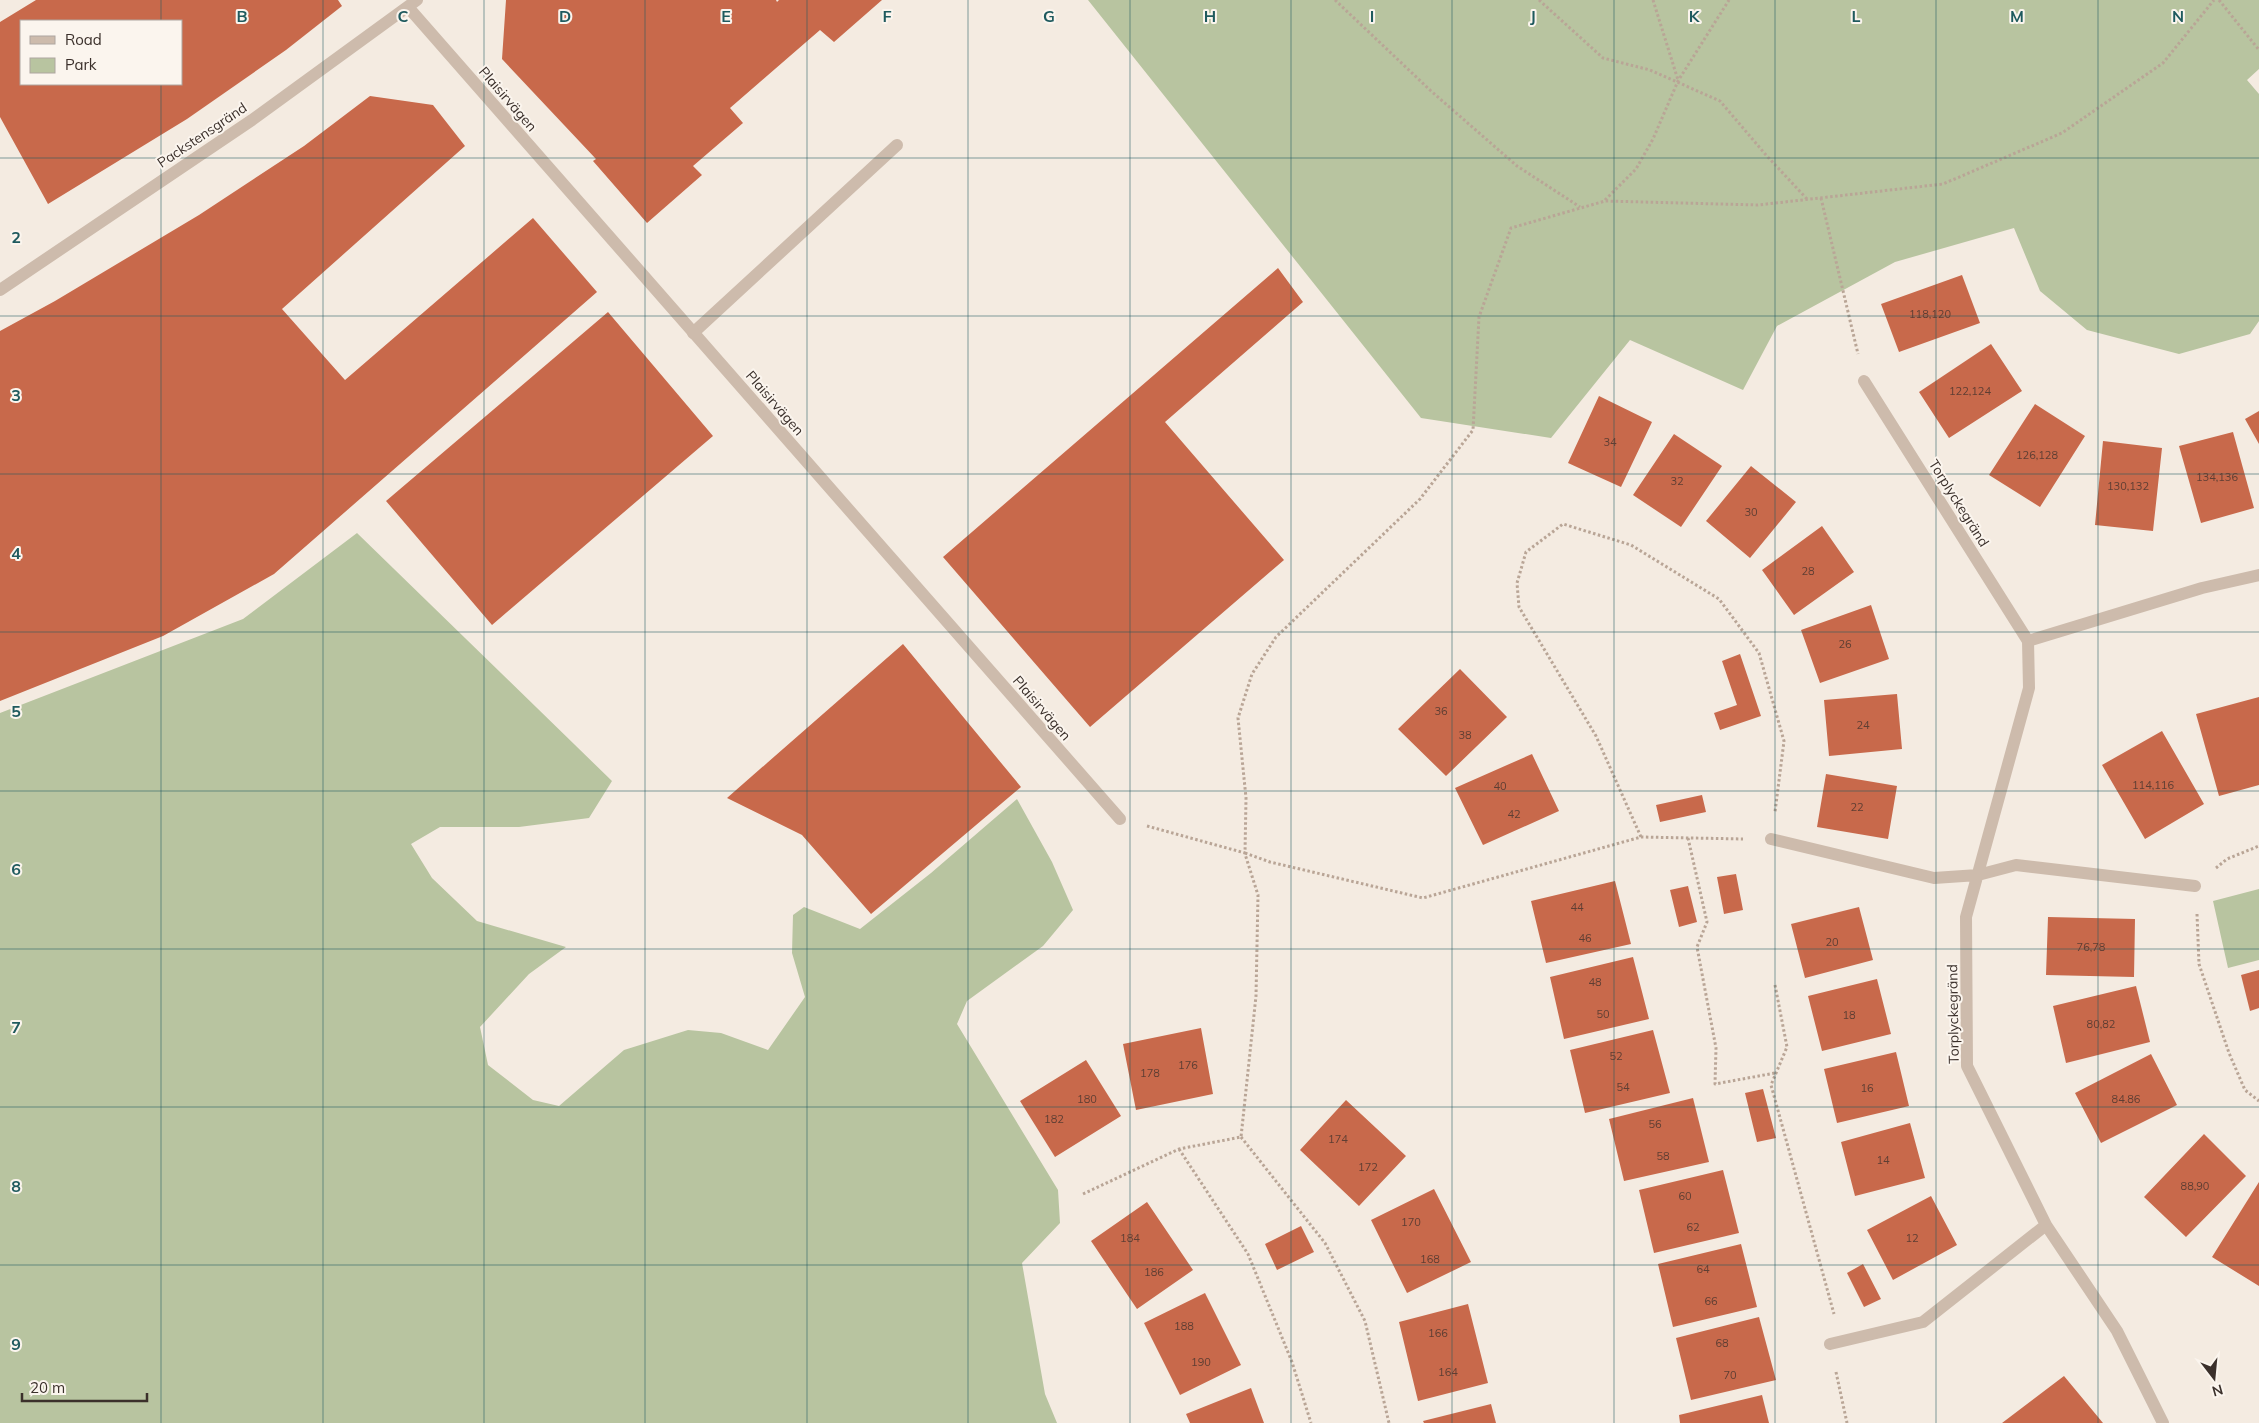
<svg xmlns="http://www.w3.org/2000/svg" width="2259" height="1423" viewBox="0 0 2259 1423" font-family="Mulish,sans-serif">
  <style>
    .green { fill: #b8c4a0 }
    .building { fill: #c8694b; fill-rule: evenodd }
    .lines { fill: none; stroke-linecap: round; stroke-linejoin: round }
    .path { stroke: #b9a596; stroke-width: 3; stroke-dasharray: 2.5 2.5; stroke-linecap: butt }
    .lane { stroke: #cdbbac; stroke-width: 12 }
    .street { stroke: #cdbbac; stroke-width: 12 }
    .grid { fill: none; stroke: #1f5a5e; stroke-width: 1; stroke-opacity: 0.55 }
    .labels { text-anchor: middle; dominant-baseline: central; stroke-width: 4; stroke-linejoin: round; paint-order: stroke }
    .number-label { font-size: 11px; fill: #5e3e33 }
    .street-label { font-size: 14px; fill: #3b302b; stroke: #fbf5ee }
    .grid-label { font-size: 16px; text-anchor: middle; font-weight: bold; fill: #1f5a5e; stroke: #fbf5ee; stroke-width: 4; stroke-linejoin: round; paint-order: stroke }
  </style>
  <rect width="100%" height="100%" fill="#f4ebe1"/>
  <path class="green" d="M1088 0H2259V69L2247 80 2259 94V321L2250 334 2179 354 2087 330 2040 291 2014 228 1895 262 1777 326 1743 390 1630 340 1551 438 1421 418Z
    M357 533 612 781 589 818 519 827H440L411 844 432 878 477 921 566 947 529 974 480 1027 488 1065 533 1100 559 1106 624 1050 688 1030 721 1033 768 1050 805 997 792 953 793 915 804 907 860 929 931 873 1017 799 1052 862 1073 910 1043 946 967 1001 957 1024 1058 1190 1060 1223 1022 1263 1045 1394 1057 1423H0V713L243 619Z
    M2259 889V960L2228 968 2213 901Z"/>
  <path class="building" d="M36 0H338L342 6 286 50 187 119 48 204 0 117V22ZM21 21H181V84H21Z
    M506 0H776L777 2 779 0H882L834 42 820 30 730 108 743 123 693 166 702 175 647 223 593 161 596 159 502 59Z
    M370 96 433 105 465 146 282 309 345 380 533 218 597 292 274 574 163 636 0 701V331L55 301 199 215 304 146Z
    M1278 268 1303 302 1165 422 1284 560 1090 727 943 557Z
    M1962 275 1980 323 1899 352 1881 304Z
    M608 312 713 436 492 625 386 501Z
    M1991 344 2022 391 1949 438 1919 392Z
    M1599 396 1652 422 1621 487 1568 463Z
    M2035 404 2085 436 2040 507 1989 475Z
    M2259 411V444L2245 419Z
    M2233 432 2254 508 2201 523 2179 446Z
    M1674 434 1722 466 1681 527 1633 495Z
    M2103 441 2162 448 2153 531 2095 525Z
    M1751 466 1796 502 1750 558 1706 521Z
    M1822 526 1854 572 1794 615 1762 570Z
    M1871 605 1889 659 1820 683 1801 630Z
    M903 644 1021 787 871 914 802 835 727 798Z
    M1740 654 1761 716 1720 730 1714 713 1737 705 1722 661Z
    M1460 669 1507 717 1446 776 1398 729Z
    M1897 694 1902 749 1829 756 1824 700Z
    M2259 697V785L2219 796 2196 714Z
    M2162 731 2204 804 2145 839 2102 765Z
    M1532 754 1559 811 1483 845 1455 788Z
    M1826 774 1897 786 1888 839 1817 827Z
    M1702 795 1706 812 1660 822 1656 805Z
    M1736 874 1743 910 1724 914 1717 877Z
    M1615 881 1631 944 1546 963 1531 901Z
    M1688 886 1697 922 1679 927 1670 890Z
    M1859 907 1873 960 1805 978 1791 924Z
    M2048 917 2135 919 2134 977 2046 975Z
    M1633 957 1649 1019 1564 1039 1550 977Z
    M2259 970V1008L2250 1011 2241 975Z
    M1877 979 1891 1034 1822 1051 1808 996Z
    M2136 986 2150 1042 2066 1063 2053 1006Z
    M1201 1028 1213 1094 1136 1110 1123 1044Z
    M1653 1030 1670 1093 1585 1113 1570 1050Z
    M1896 1052 1909 1106 1837 1123 1824 1069Z
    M2151 1054 2177 1105 2101 1143 2075 1093Z
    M1086 1060 1121 1116 1055 1157 1020 1101Z
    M1763 1089 1776 1138 1757 1142 1745 1093Z
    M1693 1098 1709 1162 1624 1181 1609 1119Z
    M1346 1100 1406 1156 1359 1206 1300 1150Z
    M1910 1123 1925 1178 1855 1196 1841 1142Z
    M2204 1134 2246 1176 2186 1237 2144 1197Z
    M1723 1170 1739 1233 1654 1253 1639 1190Z
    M2259 1182V1286L2212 1257Z
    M1434 1189 1471 1262 1407 1293 1371 1220Z
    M1931 1196 1957 1245 1893 1280 1867 1230Z
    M1147 1202 1193 1270 1137 1309 1091 1241Z
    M1301 1226 1314 1252 1277 1270 1265 1244Z
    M1741 1244 1757 1307 1673 1327 1658 1264Z
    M1863 1264 1881 1299 1864 1307 1847 1273Z
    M1205 1293 1241 1365 1180 1395 1144 1323Z
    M1468 1304 1488 1383 1418 1401 1399 1322Z
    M1759 1317 1776 1380 1691 1400 1676 1338Z
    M2064 1376 2103 1423H2002Z
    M1251 1388 1264 1423H1190L1186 1414Z
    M1762 1395 1769 1423H1680L1679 1415Z
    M1491 1404 1496 1423H1424L1423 1421Z"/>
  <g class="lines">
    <path class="path" d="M1335 0 1431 91 1517 166 1580 207
      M1539 0 1603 58 1650 70 1720 101 1766 155 1807 199
      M1653 0 1678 80
      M2219 0 2259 50
      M1821 198 1858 354
      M1605 200 1636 169 1653 139 1678 81 1729 0
      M1147 826 1245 853 1246 798 1238 718 1252 674 1276 637 1420 499 1473 430 1479 317 1511 228 1605 201 1758 205 1943 184 2062 133 2163 63 2214 0
      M1641 837 1596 736 1519 607 1517 583 1526 552 1563 524 1631 545 1719 599 1759 653 1784 741 1775 812
      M1688 838 1707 922 1697 947 1716 1048 1715 1084 1775 1073
      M1245 853 1270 862 1423 898 1641 837 1743 839
      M2216 868 2227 859 2259 846
      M2197 914 2199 964 2229 1053 2245 1090 2259 1101
      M1775 985 1787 1047 1771 1085 1834 1314
      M1241 1137 1325 1243 1365 1321 1389 1423
      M1179 1149 1248 1254 1292 1362 1311 1423
      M1083 1194 1179 1149 1241 1137 1256 996 1258 895 1245 854
      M1836 1372 1847 1423"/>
    <path class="lane" d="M693 333 897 145"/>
    <path class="street" d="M408 7 1120 819
      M0 290 252 120 417 0
      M1864 381 2028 641 2029 688 1966 917 1967 1066 2046 1225
      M2028 641 2202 588 2259 575
      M1771 839 1934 878 1978 875 2016 865 2195 886
      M1830 1344 1923 1322 2046 1225 2117 1331 2163 1423"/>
  </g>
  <path class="grid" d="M161 0V21M323 0V1423M484 0V1423M645 0V1423M807 0V1423M968 0V1423M1130 0V1423M1291 0V1423M1452 0V1423M1614 0V1423M1775 0V1423M1936 0V1423M2098 0V1423M161 84V1423M0 158H2259M0 316H2259M0 474H2259M0 632H2259M0 791H2259M0 949H2259M0 1107H2259M0 1265H2259"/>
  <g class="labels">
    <g class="number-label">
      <text x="1930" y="314">118,120</text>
      <text x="1970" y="391">122,124</text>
      <text x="1610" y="442">34</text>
      <text x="2037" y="455">126,128</text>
      <text x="2217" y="477">134,136</text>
      <text x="1677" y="481">32</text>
      <text x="2128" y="486">130,132</text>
      <text x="1751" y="512">30</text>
      <text x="1808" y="571">28</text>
      <text x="1845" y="644">26</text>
      <text x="1441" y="711">36</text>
      <text x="1863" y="725">24</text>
      <text x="1465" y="735">38</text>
      <text x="2153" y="785">114,116</text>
      <text x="1500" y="786">40</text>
      <text x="1857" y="807">22</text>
      <text x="1514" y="814">42</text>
      <text x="1577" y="907">44</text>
      <text x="1585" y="938">46</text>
      <text x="1832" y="942">20</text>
      <text x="2091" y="947">76,78</text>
      <text x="1595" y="982">48</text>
      <text x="1603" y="1014">50</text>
      <text x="1849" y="1015">18</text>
      <text x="2101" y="1024">80,82</text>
      <text x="1616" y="1056">52</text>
      <text x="1188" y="1065">176</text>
      <text x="1150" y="1073">178</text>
      <text x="1623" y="1087">54</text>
      <text x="1867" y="1088">16</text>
      <text x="1087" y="1099">180</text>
      <text x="2126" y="1099">84.86</text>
      <text x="1054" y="1119">182</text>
      <text x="1655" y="1124">56</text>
      <text x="1338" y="1139">174</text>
      <text x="1663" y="1156">58</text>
      <text x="1883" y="1160">14</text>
      <text x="1368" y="1167">172</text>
      <text x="2195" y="1186">88,90</text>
      <text x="1685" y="1196">60</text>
      <text x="1411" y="1222">170</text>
      <text x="1693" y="1227">62</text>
      <text x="1130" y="1238">184</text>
      <text x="1912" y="1238">12</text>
      <text x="1430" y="1259">168</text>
      <text x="1703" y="1269">64</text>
      <text x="1154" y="1272">186</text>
      <text x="1711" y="1301">66</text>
      <text x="1184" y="1326">188</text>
      <text x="1438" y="1333">166</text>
      <text x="1722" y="1343">68</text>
      <text x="1201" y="1362">190</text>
      <text x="1448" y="1372">164</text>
      <text x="1730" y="1375">70</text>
    </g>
    <g class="street-label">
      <text transform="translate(508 99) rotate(49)">Plaisirvägen</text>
      <text transform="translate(202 135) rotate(-34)">Packstensgränd</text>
      <text transform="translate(775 403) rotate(49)">Plaisirvägen</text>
      <text transform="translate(1959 503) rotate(58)">Torplyckegränd</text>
      <text transform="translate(1042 708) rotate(49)">Plaisirvägen</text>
      <text transform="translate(1953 1014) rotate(-91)">Torplyckegränd</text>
    </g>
  </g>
  <g class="grid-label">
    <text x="242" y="22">B</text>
    <text x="403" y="22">C</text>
    <text x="565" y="22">D</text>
    <text x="726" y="22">E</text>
    <text x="887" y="22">F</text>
    <text x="1049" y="22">G</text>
    <text x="1210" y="22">H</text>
    <text x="1372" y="22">I</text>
    <text x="1533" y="22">J</text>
    <text x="1694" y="22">K</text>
    <text x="1856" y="22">L</text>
    <text x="2017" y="22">M</text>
    <text x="2178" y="22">N</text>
    <text x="16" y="243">2</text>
    <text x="16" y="401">3</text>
    <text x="16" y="559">4</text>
    <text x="16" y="717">5</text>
    <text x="16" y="875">6</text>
    <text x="16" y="1033">7</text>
    <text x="16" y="1192">8</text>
    <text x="16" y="1350">9</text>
  </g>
  <rect x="20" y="20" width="162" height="65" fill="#fbf5ee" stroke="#aea6a0"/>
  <rect x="30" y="36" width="25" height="8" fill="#cdbbac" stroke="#aea6a0"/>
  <text x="65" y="45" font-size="15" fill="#3b302b">Road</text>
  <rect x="30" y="58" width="25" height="15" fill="#b8c4a0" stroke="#aea6a0"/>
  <text x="65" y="70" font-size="15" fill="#3b302b">Park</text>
  <g transform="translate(2214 1378) rotate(164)" stroke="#fbf5ee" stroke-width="4" paint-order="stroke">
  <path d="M0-4L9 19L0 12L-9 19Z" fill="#3b302b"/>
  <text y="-8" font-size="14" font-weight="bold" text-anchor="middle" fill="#3b302b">N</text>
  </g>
  <path d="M22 1393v8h125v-8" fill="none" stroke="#3b302b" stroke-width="2.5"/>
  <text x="30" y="1393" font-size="15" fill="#3b302b" stroke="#fbf5ee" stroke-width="4" paint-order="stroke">20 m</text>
</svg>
